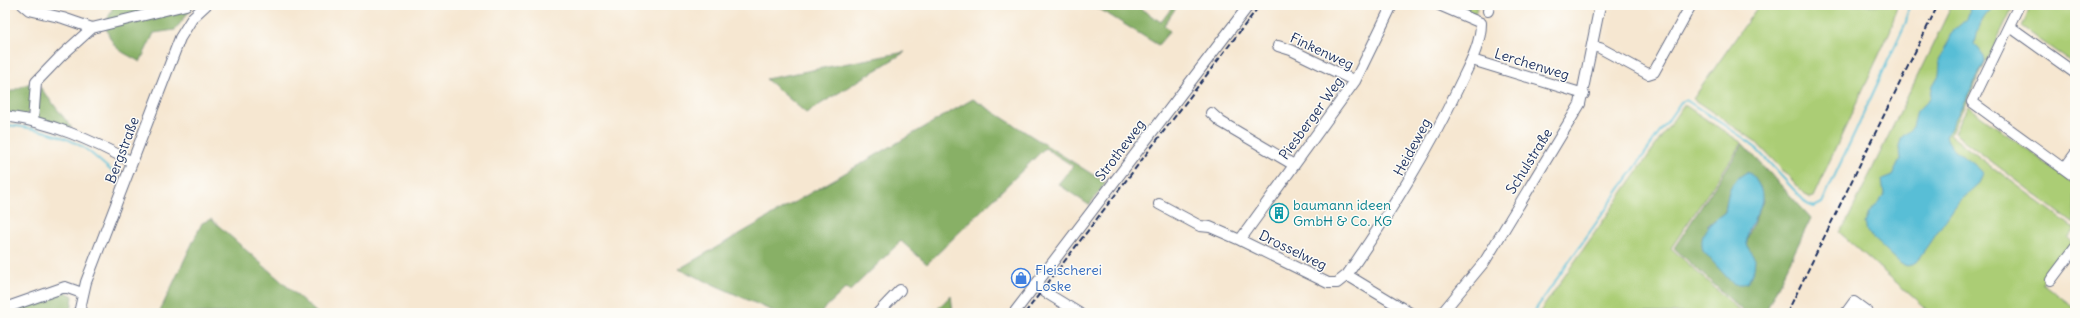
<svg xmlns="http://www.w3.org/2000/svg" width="2080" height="318" viewBox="0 0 2080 318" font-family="Delius,sans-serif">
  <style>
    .green { fill: #abcd75; stroke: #637e6a }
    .forest { fill: #88b066; stroke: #527062; fill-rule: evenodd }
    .water { fill: #58bed6; stroke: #3a769a }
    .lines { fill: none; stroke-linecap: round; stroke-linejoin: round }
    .stream { stroke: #58bed6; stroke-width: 2 }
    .minor-casing { stroke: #686f86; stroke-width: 12 }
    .minor { stroke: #fff; stroke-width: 10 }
    .rail { stroke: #1b2f5e; stroke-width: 2; stroke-dasharray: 6 3; stroke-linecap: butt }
    .labels { text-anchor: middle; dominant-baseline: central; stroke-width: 3; stroke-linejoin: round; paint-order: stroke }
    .street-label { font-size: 14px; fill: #1b2f5e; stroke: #fdfcf7 }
    .culture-label { font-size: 14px; fill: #0d838f; stroke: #fdfcf7; text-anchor: start }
    .shop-label { font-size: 14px; fill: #366cbe; stroke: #fdfcf7; text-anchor: start }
  </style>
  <rect width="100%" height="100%" fill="#fdfcf7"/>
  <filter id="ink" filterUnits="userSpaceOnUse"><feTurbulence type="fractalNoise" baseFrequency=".025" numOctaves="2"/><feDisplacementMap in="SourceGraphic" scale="8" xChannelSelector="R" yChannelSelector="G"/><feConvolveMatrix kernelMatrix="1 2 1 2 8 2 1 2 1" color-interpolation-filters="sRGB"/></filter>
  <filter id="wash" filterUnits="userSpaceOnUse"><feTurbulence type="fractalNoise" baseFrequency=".012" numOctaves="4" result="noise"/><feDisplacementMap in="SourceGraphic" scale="16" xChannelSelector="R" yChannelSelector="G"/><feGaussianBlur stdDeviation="0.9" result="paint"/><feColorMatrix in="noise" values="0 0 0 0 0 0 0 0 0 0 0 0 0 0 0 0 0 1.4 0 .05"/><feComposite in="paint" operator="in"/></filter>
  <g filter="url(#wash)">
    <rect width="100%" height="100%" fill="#f6e7d1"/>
    <path class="green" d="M1452 5H1478L1475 14Z
      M1759 5H1897L1891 29 1813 197 1809 198 1755 141 1693 99Z
      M1952 5H2014L1950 135 2075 229 2067 239 2072 243 2042 283 2075 308V313H1931L1839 232 1846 223Z
      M2031 5H2075V65L2022 27Z
      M1683 106H1686L1742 143 1671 248 1742 313H1539Z
      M1968 106 2075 185 2074 224 1954 133Z"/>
    <path class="forest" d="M114 5H194L175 30 154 33 140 62C118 49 114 51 105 25Z
      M1093 5H1135L1161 22 1174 5H1178L1164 25 1170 31 1158 45Z
      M905 52 806 113 766 79Z
      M30 83 34 88 31 110 25 116 5 112V94Z
      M40 87 72 128 39 119 36 115Z
      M973 99 1106 183 1089 205 1058 184 1073 166 1045 148 927 264 901 241 850 291 846 288 820 313H777L679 269Z
      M1743 144 1811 218 1765 313H1745L1674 248ZM1747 172 1763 200 1747 239V247L1707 226 1725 212C1729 191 1728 184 1747 172Z
      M211 219 317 313H159L202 223Z
      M66 292 73 296 71 313H5Z
      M951 295 953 313H933H934Z"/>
    <path class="water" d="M1971 5H1996C1983 15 1977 28 1975 44L1984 56 1985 62 1946 137C1952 153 1973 160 1983 173L1979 183 1959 201 1916 262 1908 266 1901 264 1867 232 1865 223 1869 213 1880 201 1884 194 1882 180 1892 176 1900 160 1899 146 1902 137 1913 127 1917 111 1930 98 1933 85 1939 75 1940 65 1939 60 1954 30 1967 19Z
      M1747 172C1752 174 1754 177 1757 182 1772 204 1749 218 1747 239 1746 247 1751 253 1755 259L1754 269 1748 282 1741 285H1734L1703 251C1698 231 1711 223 1725 212 1729 191 1727 184 1747 172Z"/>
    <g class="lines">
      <path class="stream" d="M5 125C31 127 65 134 87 150 96 157 104 165 113 172
        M1533 313 1681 102 1686 100 1751 143 1807 204 1814 207 1822 203 1906 22 1909 5"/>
    </g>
  </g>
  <g filter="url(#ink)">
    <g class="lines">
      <defs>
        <path id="minor" d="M23 5 29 10 63 18 92 28
          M2019 5 1972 102 2075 177
          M1488 11 1489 5
          M2009 26 2075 73
          M1278 46 1291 50 1355 81
          M1592 46 1600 48 1648 74 1654 72 1691 5
          M1472 60 1584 94
          M1211 113 1221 122 1294 165
          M5 116C51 122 91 140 132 162
          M33 121 36 82 61 56 92 28 186 5
          M2064 169 2075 154
          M1159 204 1200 226 1210 227 1240 240 1328 283H1337L1347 275C1389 214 1427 154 1459 86 1468 67 1481 45 1481 23L1439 5
          M1240 240 1355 81 1392 5
          M1347 275 1410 313
          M2051 280 2075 248
          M1035 286 1079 313
          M5 308 65 287 82 293
          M79 313 86 282 180 38 193 17 206 5
          M878 313 900 290
          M1014 313 1249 5
          M1442 313 1485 261 1580 104 1600 5
          M1846 313 1854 302 1869 313"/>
      </defs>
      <use href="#minor" class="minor-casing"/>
      <use href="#minor" class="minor"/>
      <path class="rail" d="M1025 313 1260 5
        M1787 313 1938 5"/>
    </g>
  </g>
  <defs>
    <symbol id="building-ring" viewBox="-11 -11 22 22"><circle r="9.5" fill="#fdfcf7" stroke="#0f9aa8" stroke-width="1.5"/><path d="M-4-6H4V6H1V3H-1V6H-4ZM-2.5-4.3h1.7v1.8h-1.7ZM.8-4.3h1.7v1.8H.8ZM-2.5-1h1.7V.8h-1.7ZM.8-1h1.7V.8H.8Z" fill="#0f9aa8"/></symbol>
    <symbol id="shop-ring" viewBox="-11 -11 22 22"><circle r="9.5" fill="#fdfcf7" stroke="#3f7fe0" stroke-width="1.5"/><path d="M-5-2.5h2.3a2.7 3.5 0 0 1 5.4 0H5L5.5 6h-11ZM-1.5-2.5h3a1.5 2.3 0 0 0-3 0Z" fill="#3f7fe0"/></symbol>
  </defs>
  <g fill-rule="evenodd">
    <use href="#building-ring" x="1268" y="202" width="22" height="22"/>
    <use href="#shop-ring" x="1010" y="267" width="22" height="22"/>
  </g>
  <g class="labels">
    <g class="street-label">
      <text transform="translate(1322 51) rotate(25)">Finkenweg</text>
      <text transform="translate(1532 64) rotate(17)">Lerchenweg</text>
      <text transform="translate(1311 118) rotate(-54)">Piesberger Weg</text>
      <text transform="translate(1412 147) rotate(-62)">Heideweg</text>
      <text transform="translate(122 150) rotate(-69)">Bergstraße</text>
      <text transform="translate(1120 150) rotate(-53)">Strotheweg</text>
      <text transform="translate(1529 161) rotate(-58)">Schulstraße</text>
      <text transform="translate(1293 250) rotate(26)">Drosselweg</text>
    </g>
    <g class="culture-label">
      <text x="1293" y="205">baumann ideen<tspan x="1293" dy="16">GmbH &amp; Co. KG</tspan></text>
    </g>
    <g class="shop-label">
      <text x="1035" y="270">Fleischerei<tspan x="1035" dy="16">Loske</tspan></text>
    </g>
  </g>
  <rect width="2080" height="318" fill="none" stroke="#fdfcf7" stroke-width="20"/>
</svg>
